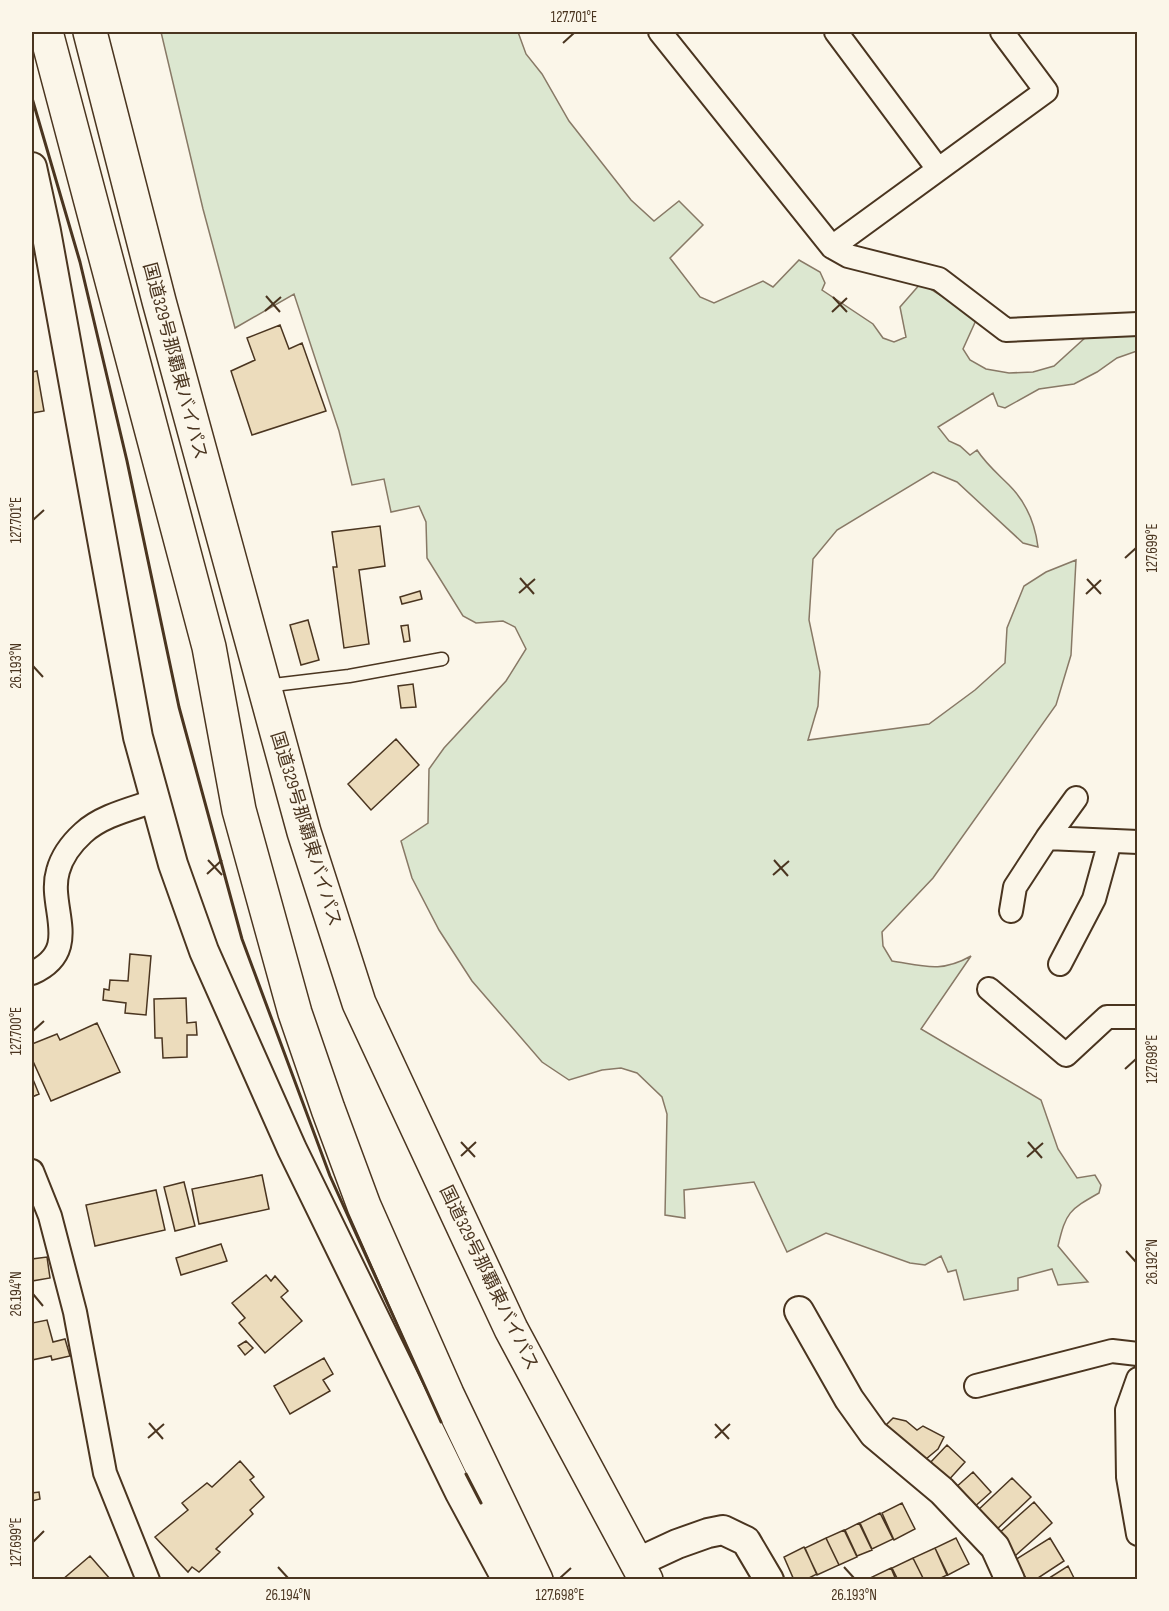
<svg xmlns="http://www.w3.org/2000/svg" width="1169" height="1611" viewBox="0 0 1169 1611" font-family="'Sofia Sans Condensed','Noto Sans JP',sans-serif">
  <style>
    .green { fill: #dce7d0; stroke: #887966; stroke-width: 1.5 }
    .building { fill: #ecdcbc; stroke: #4a3520; stroke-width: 1.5 }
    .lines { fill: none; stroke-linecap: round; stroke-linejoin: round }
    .service-casing { stroke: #4a3520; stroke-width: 15 }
    .minor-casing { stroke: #4a3520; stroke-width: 26 }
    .tertiary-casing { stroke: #4a3520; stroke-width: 32 }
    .trunk-casing { stroke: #4a3520; stroke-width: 36 }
    .service { stroke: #fbf6e9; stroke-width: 12 }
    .minor { stroke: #fbf6e9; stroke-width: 22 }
    .tertiary { stroke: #fbf6e9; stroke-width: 28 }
    .trunk { stroke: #fbf6e9; stroke-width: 33 }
    .wall { stroke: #4a3520; stroke-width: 3 }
    .ticks { fill: none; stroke: #4a3520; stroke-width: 2 }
    .labels { text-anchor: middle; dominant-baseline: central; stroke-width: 4.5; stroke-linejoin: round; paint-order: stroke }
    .street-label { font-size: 18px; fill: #4a3520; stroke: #fbf6e9 }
    .neatline { fill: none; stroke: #4a3520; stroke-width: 2 }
    .ticks-label { font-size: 15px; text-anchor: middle; fill: #4a3520 }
  </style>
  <rect width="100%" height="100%" fill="#fbf6e9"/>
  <path class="green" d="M161 32H518L526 54 542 74 569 121 631 200 654 221 679 201 703 225 670 258 700 297 714 303 763 281 773 287 799 260 820 272 825 283 822 290 873 324 883 338 894 342 906 337 900 307 921 283 977 318 963 349 970 360 986 369 1009 373 1033 372 1054 366 1086 337 1137 335V351L1117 358 1097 372 1074 384 1039 389 1005 408 998 406 993 393 938 427 949 441 960 446 970 455 977 450C986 464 997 473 1009 485 1026 502 1035 523 1038 547L1023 543 957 482 933 472 837 530 813 559 809 620 820 672 818 706 808 740 929 724 975 690 1005 663 1007 628 1024 586 1046 572 1076 560 1071 655 1056 705 933 878 882 932 883 946 892 961C924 966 941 973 971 956L921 1029 1041 1100 1058 1149 1077 1178 1095 1175 1101 1185 1099 1193C1069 1210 1066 1212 1058 1246L1088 1282 1058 1285 1052 1269 1018 1278V1290L964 1300 956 1270 948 1272 941 1256 925 1265 910 1263 826 1233 787 1252 754 1182 684 1190 685 1218 665 1215 667 1114 662 1097 637 1073 621 1068 602 1070 569 1080 542 1062 472 981 439 930 412 878 401 841 428 823 429 769 444 748 506 681 526 649 515 627 503 621 476 623 463 616 427 558 426 522 419 506 391 512 384 479 352 485 339 431 294 294 235 328 203 209Z"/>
  <path class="building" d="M280 325 289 349 302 343 326 411 252 435 231 371 255 360 247 338Z
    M37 371 44 411 32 413V372Z
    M380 526 385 566 359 570 369 644 344 648 333 567H337L332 532Z
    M420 591 422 599 402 604 400 597Z
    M308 620 319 660 301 665 290 625Z
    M408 625 410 641 404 642 401 626Z
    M413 684 416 707 401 708 398 686Z
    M396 739 419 765 371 810 348 784Z
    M130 954 151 956 146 1015 125 1013 126 1003 103 1000 104 989 109 990 110 980 128 981Z
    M186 998 187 1023 196 1022 197 1035H187V1057L163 1058 162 1038H155L154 999Z
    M97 1023 120 1072 51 1101 32 1059V1044L57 1034 60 1040Z
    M32 1077 39 1094 32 1097Z
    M262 1175 269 1209 199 1224 192 1189Z
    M184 1182 195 1226 175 1231 164 1187Z
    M156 1190 165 1230 95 1246 86 1205Z
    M221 1244 227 1261 181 1275 176 1258Z
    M47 1257 50 1278 32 1281V1259Z
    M266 1275 271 1281 275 1276 288 1291 281 1297 302 1321 265 1353 239 1323 245 1318 232 1303Z
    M47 1320 53 1342 65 1339 70 1356 52 1360 51 1356 32 1360V1323Z
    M246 1341 253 1348 245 1355 238 1346Z
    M324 1358 333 1374 323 1380 330 1391 290 1414 274 1386Z
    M893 1418 906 1421 917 1430 923 1426 944 1437 938 1449 920 1464 883 1428Z
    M947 1445 965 1462 946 1483 928 1465Z
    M240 1461 254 1477 250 1480 264 1497 250 1510 253 1514 216 1549 220 1552 199 1572 192 1567 188 1572 155 1537 188 1510 182 1503 207 1483 212 1487Z
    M973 1472 991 1492 972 1509 954 1489Z
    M1012 1478 1031 1497 995 1531 976 1512Z
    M39 1492 40 1499 32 1501V1493Z
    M1034 1502 1052 1523 1015 1556 997 1535Z
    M902 1503 915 1529 894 1540 882 1513Z
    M880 1513 893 1539 872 1549 860 1523Z
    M859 1523 872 1550 857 1556 845 1530Z
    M844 1530 857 1557 839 1565 826 1538Z
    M826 1538 839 1565 817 1575 805 1548Z
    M956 1538 969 1564 948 1575 935 1548Z
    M1050 1538 1064 1561 1035 1580H1027L1015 1560Z
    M804 1547 817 1574 805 1580H794L784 1557Z
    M935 1548 947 1575 937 1580H924L913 1558Z
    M90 1556 111 1580H62Z
    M913 1558 924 1580H898L892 1568Z
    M1068 1566 1075 1580H1046Z
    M891 1568 896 1580H871L870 1578Z"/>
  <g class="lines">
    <defs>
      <path id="service" d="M265 686 349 676 442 659"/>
      <path id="minor" d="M660 32 832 247 1046 91 1002 32
        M836 32 938 169
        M832 247 848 256 939 279 1006 330 1138 324
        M1047 838 1138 842
        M1011 911 1015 887 1047 838 1076 798
        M1060 964 1094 899 1110 841
        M32 973C84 950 47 907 58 871 62 856 72 843 83 833 101 816 131 809 154 801
        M989 989 1066 1055 1107 1017H1138
        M32 1171 50 1216 75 1312 105 1473 148 1580
        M1138 1379 1127 1410 1128 1477 1138 1534
        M976 1386 1112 1351 1138 1354"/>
      <path id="tertiary" d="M32 167 46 231 138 737 173 864 204 951 292 1149 460 1493 507 1580
        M799 1311 849 1399 874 1434 942 1491 995 1547 1010 1580
        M636 1563 677 1544 708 1533 723 1530 746 1541 769 1580"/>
      <path id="trunk" d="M46 32 209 647 239 810 295 1013 328 1109 364 1206 447 1394 536 1580
        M90 32 159 301 304 832 359 1003 511 1329 646 1580"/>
    </defs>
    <use href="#service" class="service-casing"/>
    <use href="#minor" class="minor-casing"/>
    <use href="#tertiary" class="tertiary-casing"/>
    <use href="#trunk" class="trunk-casing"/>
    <use href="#service" class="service"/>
    <use href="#minor" class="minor"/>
    <use href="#tertiary" class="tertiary"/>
    <use href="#trunk" class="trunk"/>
    <path class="wall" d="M32 98 80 262 127 461 179 707 242 939 330 1176 441 1422
      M466 1474 481 1503"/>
  </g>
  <path class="ticks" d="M563 43 574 33M266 296 280 312M833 297 847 312M265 311 281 297M832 312 847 298M33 520 44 510M1125 558 1136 548M520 578 534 594M1087 579 1101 594M519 593 535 579M1086 594 1101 580M33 666 43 677M208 860 222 875M774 860 788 876M207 874 222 860M773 875 789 861M33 1031 44 1021M1125 1069 1136 1059M461 1142 475 1157M1028 1142 1042 1158M461 1156 476 1142M1027 1157 1043 1143M1126 1251 1136 1262M33 1294 43 1306M149 1423 163 1439M715 1424 729 1439M148 1438 164 1424M715 1438 730 1424M33 1542 44 1531M278 1567 288 1578M844 1567 854 1578M560 1578 571 1568"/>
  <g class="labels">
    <g class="street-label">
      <text transform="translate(175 361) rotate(75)">国道329号那覇東バイパス</text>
      <text transform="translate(306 829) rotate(73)">国道329号那覇東バイパス</text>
      <text transform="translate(489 1278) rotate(64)">国道329号那覇東バイパス</text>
    </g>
  </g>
  <rect width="1169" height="1611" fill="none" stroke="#fbf6e9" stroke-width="66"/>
  <rect x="33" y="33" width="1103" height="1545" class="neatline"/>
  <g class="ticks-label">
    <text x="574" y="22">127.701°E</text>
    <text transform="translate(16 520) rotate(-90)" y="5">127.701°E</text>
    <text transform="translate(1152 548) rotate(-90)" y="5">127.699°E</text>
    <text transform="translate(16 666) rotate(-90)" y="5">26.193°N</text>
    <text transform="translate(16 1031) rotate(-90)" y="5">127.700°E</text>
    <text transform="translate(1152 1059) rotate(-90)" y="5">127.698°E</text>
    <text transform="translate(1152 1262) rotate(-90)" y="5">26.192°N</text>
    <text transform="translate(16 1294) rotate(-90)" y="5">26.194°N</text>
    <text transform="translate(16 1542) rotate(-90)" y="5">127.699°E</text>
    <text x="288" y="1600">26.194°N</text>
    <text x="560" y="1600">127.698°E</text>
    <text x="854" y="1600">26.193°N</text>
  </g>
</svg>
